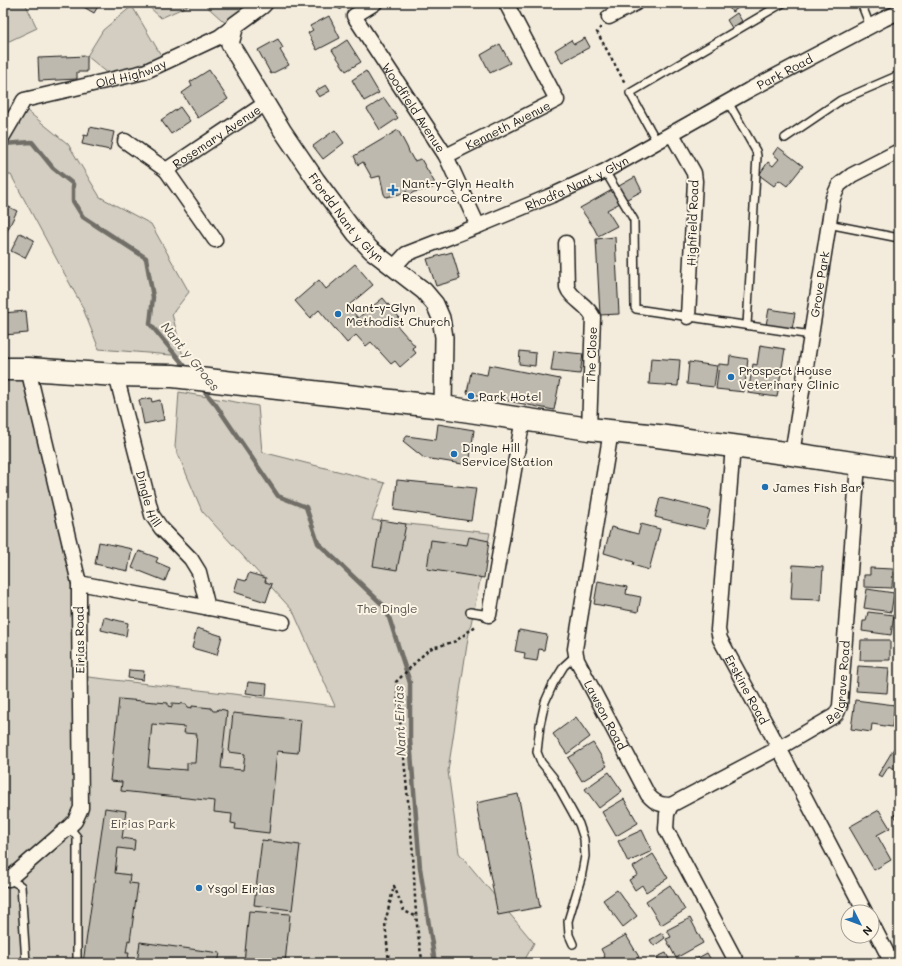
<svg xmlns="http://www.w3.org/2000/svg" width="902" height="966" viewBox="0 0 902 966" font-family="Mali,sans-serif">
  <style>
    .green { fill: #d3cec1; stroke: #78756e }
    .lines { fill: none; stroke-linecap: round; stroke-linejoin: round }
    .stream { stroke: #716e68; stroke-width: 4.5 }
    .building { fill: #beb9ae; stroke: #1c1c1c; fill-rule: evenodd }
    .service-casing { stroke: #1c1c1c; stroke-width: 10 }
    .minor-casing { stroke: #1c1c1c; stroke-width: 17 }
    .tertiary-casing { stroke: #1c1c1c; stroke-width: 20 }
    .primary-casing { stroke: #1c1c1c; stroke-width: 25 }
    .path { stroke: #1c1c1c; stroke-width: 2.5; stroke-dasharray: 3 3; stroke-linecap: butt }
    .service { stroke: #fcf5e5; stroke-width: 7 }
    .minor { stroke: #fcf5e5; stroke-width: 14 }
    .tertiary { stroke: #fcf5e5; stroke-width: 17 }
    .primary { stroke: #fcf5e5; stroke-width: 22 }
    .poi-dot { fill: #1f6fb2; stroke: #fcf5e5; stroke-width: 1.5 }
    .labels { text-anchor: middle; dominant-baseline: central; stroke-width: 4; stroke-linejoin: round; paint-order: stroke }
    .street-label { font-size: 12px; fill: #1c1c1c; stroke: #fcf5e5 }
    .poi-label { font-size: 12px; fill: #1c1c1c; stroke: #fcf5e5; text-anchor: start }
    .park-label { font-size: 12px; fill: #53514e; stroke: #fcf5e5 }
    .water-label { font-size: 13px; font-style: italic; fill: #55534f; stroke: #fcf5e5 }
  </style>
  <rect width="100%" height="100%" fill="#f3ecdd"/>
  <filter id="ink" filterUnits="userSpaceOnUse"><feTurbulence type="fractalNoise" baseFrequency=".025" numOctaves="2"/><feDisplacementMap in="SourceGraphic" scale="8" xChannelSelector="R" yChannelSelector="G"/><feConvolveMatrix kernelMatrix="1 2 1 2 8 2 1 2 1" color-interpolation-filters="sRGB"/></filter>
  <g filter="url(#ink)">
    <path class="green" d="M3 3H25L37 28 3 44Z
      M145 3H194L161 18Z
      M203 3H264L231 28Z
      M132 6 165 62 115 79 87 56 103 30Z
      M21 106 68 144 100 197 151 224 189 292 172 314 183 356 99 349 82 306 11 175H3V109L14 118Z
      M3 369H28L79 605 80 676 335 706 293 611 202 511 175 447 179 392 258 406 262 452 385 483 372 520 490 533 468 638 448 771 459 853 534 943 523 963H3Z"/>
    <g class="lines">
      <path class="stream" d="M3 144 32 142 53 168 73 184V201L83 217 146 258 153 297 150 324 188 370
        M201 387 216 405 278 496 306 507 318 543 386 608 410 683V740L420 868 435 963"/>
    </g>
    <path class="building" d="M77 3H100L94 13Z
      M726 3H746L732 12Z
      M737 13 742 21 732 28 727 20Z
      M329 16 340 38 317 50 308 33 313 30 310 26Z
      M585 38 590 47 562 62 555 50 571 40 574 44Z
      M278 39 283 48 280 50 289 65 271 74 258 50Z
      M347 40 361 62 346 71 332 50Z
      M500 44 510 63 490 73 481 55Z
      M87 56V72H77V79L39 81 38 58Z
      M209 70 228 99 198 118 182 93 192 86 190 82Z
      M366 71 379 93 364 101 352 80Z
      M326 85 330 91 319 97 315 91Z
      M384 98 398 118 380 130 367 109Z
      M180 107 190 121 171 134 161 120Z
      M90 127 114 132 110 150 82 144 84 135 88 136Z
      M335 130 344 143 323 159 313 146Z
      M398 130 407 147 409 152 414 161 421 159 436 185 431 189 414 192 409 195 406 191 400 194 386 197 384 194 380 176 372 178 363 162 358 165 354 156Z
      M778 147 803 166 787 186 779 180 774 186 759 175 768 162 773 166 779 159 773 154Z
      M635 177 642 191 607 210 617 226 598 236 594 228 580 208Z
      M3 204 17 211 6 233 3 232Z
      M20 233 34 240 25 258 11 251Z
      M615 237 619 314 600 315 596 239Z
      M452 252 460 279 436 286 427 259Z
      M355 264 373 285 348 306 358 318 383 298 399 317 394 322 415 346 412 348 416 353 400 367 395 361 391 364 371 342 366 346 356 335 347 343 319 310 310 318 295 301 319 280 326 289Z
      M769 309 795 313 792 329 766 325Z
      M26 311 28 333 4 335 3 313Z
      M760 345 785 349 777 397 748 393 753 364 757 365Z
      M520 351 536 353 535 366 519 364Z
      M554 351 583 354 580 374 551 371Z
      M730 356 748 359 744 392 716 389 719 364 729 365Z
      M651 358 680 360 678 386 649 384Z
      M689 362 717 366 714 387 687 384Z
      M489 365 560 379 554 410 467 393 471 372 487 375Z
      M151 398 152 402 160 400 164 420 144 424 139 400Z
      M438 424 474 430 469 465 424 458 403 441 407 436 436 440Z
      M397 480 476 488 471 521 394 510Z
      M660 498 710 510 705 529 655 517Z
      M381 520 406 524 397 570 373 566Z
      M641 524 660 529 649 570 633 565 634 562 604 553 611 527 638 534Z
      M469 537 489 541 484 578 427 569 431 540 467 545Z
      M99 542 132 549 128 571 95 564Z
      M139 551 158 558 156 562 170 568 165 581 132 568Z
      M793 565 823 567 821 600 791 599Z
      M870 568 893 569 892 588 864 587V575H870Z
      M249 573 266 578 265 582 272 584 266 602 234 592 238 579 246 581Z
      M598 581 627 587 626 594 641 597 638 612 594 604Z
      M867 589 894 593 891 612 864 608Z
      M868 612 894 615 891 635 862 631 863 621H866Z
      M104 617 128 623 126 636 101 630Z
      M197 628 222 636 217 655 192 648Z
      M519 630 547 635 544 650 539 649 537 661 524 659 525 653 515 651Z
      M861 640H890V660H860Z
      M858 666 889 668 887 693 856 691Z
      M129 670 144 671 143 680 128 678Z
      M899 672V693H896Z
      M248 682 267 684 266 696 246 693Z
      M119 699 168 703V706L172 707V703L186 704 188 707 192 708V706L211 708 213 711H217L218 709 225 710 227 712 221 768 243 770 245 754 229 752 233 713 301 720 298 753 277 751 269 833 235 829 236 824 231 823 232 814 214 812 215 801 121 791 122 782 110 781ZM152 724 185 727 184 733 197 734 195 763H187V770L148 767Z
      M855 700 895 705 892 727 872 724 871 732 851 729Z
      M576 717 590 737 567 754 553 734Z
      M899 740V766L896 771 889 766 882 777 878 775Z
      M593 743 607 766 582 781 568 758Z
      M609 772 622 791 599 808 585 789Z
      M518 794 540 907 498 915 476 803Z
      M624 799 638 823 616 836 602 812Z
      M105 808 126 811 122 838 135 840 134 850 118 848 115 873 130 875 129 883 138 884 130 941 128 940 126 953H129L127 963H83Z
      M879 810 890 828 877 835 891 860 874 870 849 827Z
      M899 811V823L894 815Z
      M642 830 652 851 628 862 618 841Z
      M262 840 300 845 292 910 254 905Z
      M653 854 668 878 646 892 642 885 635 890 629 880 638 875 633 867Z
      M670 885 685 910 661 925 646 901Z
      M617 890 637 916 623 927 603 900Z
      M249 911 290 914 285 963H244Z
      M690 918 703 943 676 958 666 939 671 937 667 930Z
      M662 933 665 938 654 946 650 940Z
      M626 935 639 957 629 963H599L598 961 605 957 601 949Z
      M140 942 220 953 218 963H137Z
      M666 953 671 963H660L657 957Z
      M707 953 713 963H689Z"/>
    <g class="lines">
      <defs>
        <path id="service" d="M861 3 870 26
          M728 102 756 151 757 156 747 325
          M785 138 841 100 899 75
          M657 142 630 93 783 3
          M605 171 634 220 635 308 636 309 811 335
          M828 224 899 238
          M470 612 489 615
          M69 827 77 837V963
          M9 879 21 886 26 963
          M573 944 569 935 568 921 581 878 585 856 584 839 579 824 553 777 541 762 537 752 540 725 545 702 553 684 564 666 576 655"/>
        <g id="minor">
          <path id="s1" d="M375 3 354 16 446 156 478 226"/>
          <path d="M609 17 636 3"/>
          <path d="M672 134 694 173 695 181 688 317"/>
          <path id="s2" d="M3 136 24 100 144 72 219 37 235 25"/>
          <path d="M125 141 166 170"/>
          <path id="s3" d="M446 156 557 100 506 3"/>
          <path id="s4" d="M215 240 166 170 266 103"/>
          <path d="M566 243 567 287C571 299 587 304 593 317L589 429"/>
          <path id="s5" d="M393 268 406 254 478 226 555 194 605 171 749 90 884 19 899 12"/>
          <path id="s6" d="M116 375 152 515 161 528 191 559 199 572 208 608"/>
          <path id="s7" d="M611 431 575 649 577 660 648 795C655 803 660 805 671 805L779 748 834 716 837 713 840 706 858 464"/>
          <path id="s8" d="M733 446 718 630 720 639 779 748 865 912"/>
          <path id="s9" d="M792 454 833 198 839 185 852 175 899 151"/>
          <path d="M79 583 283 622"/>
          <path d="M489 615 523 418"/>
          <path d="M671 805 667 814 666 829 737 963"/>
          <path d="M3 878 9 879 69 827 75 821 81 808 79 605V583L28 369"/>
          <path d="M872 924 892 963"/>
        </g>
        <g id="tertiary">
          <path id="s10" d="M264 3 261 6 235 25 230 44 282 130 316 180 356 234 371 250 424 291 435 304 441 318 444 337 443 407"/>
        </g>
        <path id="primary" d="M3 369H28L116 375 173 376 269 387 443 407 589 429 658 436 792 454 899 470"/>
      </defs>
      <use href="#service" class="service-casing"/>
      <use href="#minor" class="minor-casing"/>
      <use href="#tertiary" class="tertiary-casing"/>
      <use href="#primary" class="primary-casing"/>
      <path class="path" d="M310 3 313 5 333 4 343 10
        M601 27 597 32 625 83
        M389 963 385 923 394 886 404 911 417 917
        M423 963C415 928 415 891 413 855 408 797 402 740 396 682L429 649 456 641 477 625"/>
      <use href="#service" class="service"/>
      <use href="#minor" class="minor"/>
      <use href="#tertiary" class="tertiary"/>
      <use href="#primary" class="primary"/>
    </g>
  </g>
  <g class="poi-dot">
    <path d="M391 184h4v4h4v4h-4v4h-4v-4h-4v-4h4z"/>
    <circle cx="338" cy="314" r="4"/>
    <circle cx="731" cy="377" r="4"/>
    <circle cx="471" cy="396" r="4"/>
    <circle cx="454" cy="454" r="4"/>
    <circle cx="765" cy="487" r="4"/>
    <circle cx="199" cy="888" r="4"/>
  </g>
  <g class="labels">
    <g class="street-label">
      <text stroke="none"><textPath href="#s2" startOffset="152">Old Highway</textPath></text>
      <text stroke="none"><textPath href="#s5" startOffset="440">Park Road</textPath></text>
      <text stroke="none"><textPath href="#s1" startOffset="134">Woodfield Avenue</textPath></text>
      <text stroke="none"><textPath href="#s3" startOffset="69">Kenneth Avenue</textPath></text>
      <text stroke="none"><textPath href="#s4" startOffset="146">Rosemary Avenue</textPath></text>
      <text stroke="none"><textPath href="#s5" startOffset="204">Rhodfa Nant y Glyn</textPath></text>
      <text stroke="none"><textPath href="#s10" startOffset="265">Ffordd Nant y Glyn</textPath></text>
      <text transform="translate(692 223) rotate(-88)">Highfield Road</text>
      <text stroke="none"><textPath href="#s9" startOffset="172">Grove Park</textPath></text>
      <text transform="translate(591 355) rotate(-88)">The Close</text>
      <text stroke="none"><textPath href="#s6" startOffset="128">Dingle Hill</textPath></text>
      <text transform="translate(79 640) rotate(-91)">Eirias Road</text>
      <text stroke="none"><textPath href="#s7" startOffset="631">Belgrave Road</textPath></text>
      <text stroke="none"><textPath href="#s8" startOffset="251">Erskine Road</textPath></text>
      <text stroke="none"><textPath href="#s7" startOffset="294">Lawson Road</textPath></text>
    </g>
    <g class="poi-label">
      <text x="402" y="183">Nant-y-Glyn Health<tspan x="402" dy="14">Resource Centre</tspan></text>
      <text x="346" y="307">Nant-y-Glyn<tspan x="346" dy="14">Methodist Church</tspan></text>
      <text x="739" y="370">Prospect House<tspan x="739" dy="14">Veterinary Clinic</tspan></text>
      <text x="479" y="396">Park Hotel</text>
      <text x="462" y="447">Dingle Hill<tspan x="462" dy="14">Service Station</tspan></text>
      <text x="773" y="487">James Fish Bar</text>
      <text x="207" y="888">Ysgol Eirias</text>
    </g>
    <g class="park-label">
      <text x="387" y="608">The Dingle</text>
      <text x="143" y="823">Eirias Park</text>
    </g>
    <g class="water-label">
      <text transform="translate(191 356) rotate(51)">Nant y Groes</text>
      <text transform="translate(399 721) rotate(-92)">Nant Eirias</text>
    </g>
  </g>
  <rect width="902" height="966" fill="none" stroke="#fcf5e5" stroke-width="16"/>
  <rect x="8" y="8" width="886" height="950" fill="none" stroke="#1c1c1c" stroke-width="1.5" filter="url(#ink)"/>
  <g transform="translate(860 924) rotate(132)"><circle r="19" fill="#fcf5e5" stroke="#a29e95"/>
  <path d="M0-3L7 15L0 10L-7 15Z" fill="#1f6fb2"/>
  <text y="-6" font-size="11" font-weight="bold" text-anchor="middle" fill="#1c1c1c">N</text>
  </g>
</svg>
